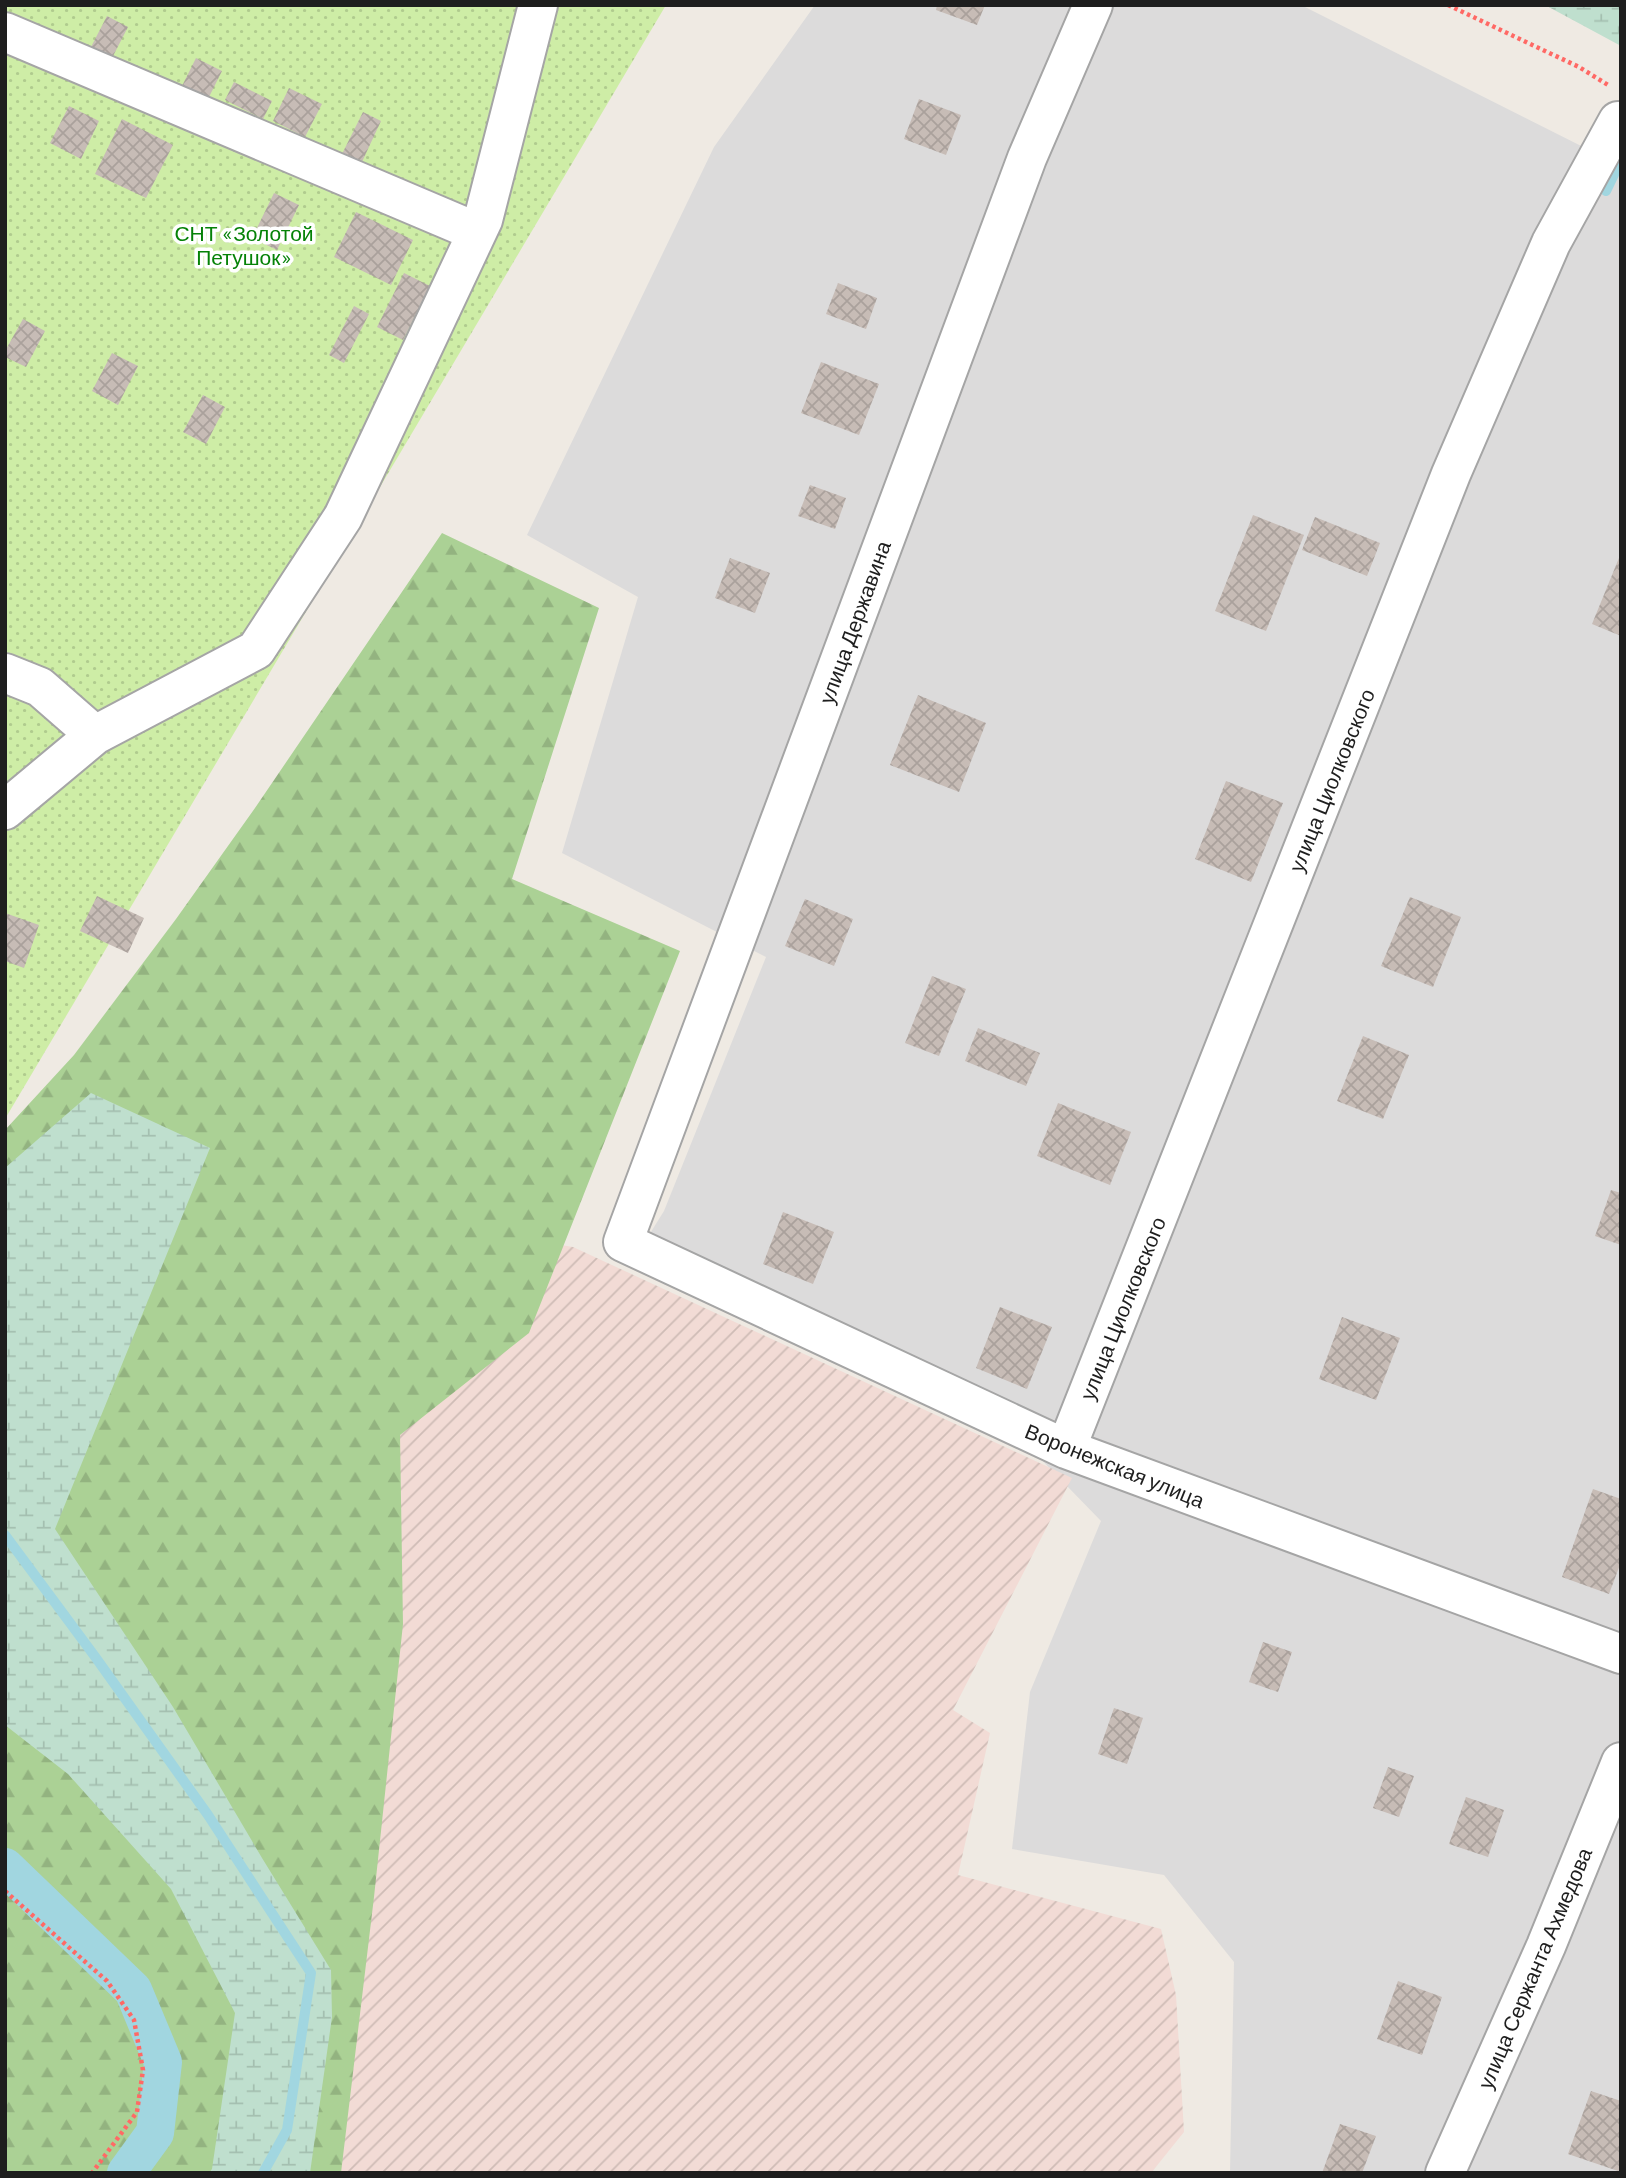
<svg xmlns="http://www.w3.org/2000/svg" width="1626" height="2178" viewBox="0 0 1626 2178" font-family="Barlow,sans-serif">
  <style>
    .residential { fill: #dcdbdb }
    .military { fill: url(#military-furrows) }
    .forest { fill: url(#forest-firs) }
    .wetland { fill: url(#wetland-marsh) }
    .garden { fill: url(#garden-dots) }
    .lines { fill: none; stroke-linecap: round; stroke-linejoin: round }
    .stream { stroke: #a1d6e0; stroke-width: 10 }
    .canal { stroke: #a1d6e0; stroke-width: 38 }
    .building { fill: url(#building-cross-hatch) }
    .minor-casing { stroke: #a5a5a5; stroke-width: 42 }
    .path { stroke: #ff6965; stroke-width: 4.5; stroke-dasharray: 3.5 3.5; stroke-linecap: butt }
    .minor { stroke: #fff; stroke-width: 38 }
    .labels { text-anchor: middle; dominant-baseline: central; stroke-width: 7; stroke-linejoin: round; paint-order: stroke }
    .park-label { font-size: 21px; fill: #058207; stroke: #fff }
    .street-label { font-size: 21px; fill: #1e1e1e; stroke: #fff }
  </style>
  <defs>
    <pattern id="military-furrows" width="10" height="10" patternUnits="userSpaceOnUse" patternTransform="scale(1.75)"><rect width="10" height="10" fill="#f2dbd5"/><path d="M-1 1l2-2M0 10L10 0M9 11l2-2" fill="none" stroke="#cfbcb6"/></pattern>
    <pattern id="forest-firs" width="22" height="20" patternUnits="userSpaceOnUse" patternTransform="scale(1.75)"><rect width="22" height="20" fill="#abd195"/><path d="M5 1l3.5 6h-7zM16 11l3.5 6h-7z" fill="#93b380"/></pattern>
    <pattern id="wetland-marsh" width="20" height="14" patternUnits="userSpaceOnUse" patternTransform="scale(1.75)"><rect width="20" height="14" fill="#bfdfce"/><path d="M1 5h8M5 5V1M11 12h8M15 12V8" fill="none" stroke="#a4bfb0"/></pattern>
    <pattern id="garden-dots" width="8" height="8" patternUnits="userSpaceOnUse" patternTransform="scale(1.75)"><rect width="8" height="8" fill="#ceeda6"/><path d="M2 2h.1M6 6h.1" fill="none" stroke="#b0cb8e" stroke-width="1.8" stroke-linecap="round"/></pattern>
    <pattern id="building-cross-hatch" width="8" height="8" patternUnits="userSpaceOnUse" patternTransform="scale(1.75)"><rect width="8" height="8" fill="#c7bcb6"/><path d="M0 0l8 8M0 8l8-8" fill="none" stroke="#aaa19c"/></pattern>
  </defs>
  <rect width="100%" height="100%" fill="#efeae3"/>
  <path class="residential" d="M815 5H1301L1621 166V2173H1230L1234 1962 1164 1875 1012 1849 1030 1692 1101 1521 971 1387 649 1235 664 1211 766 957 562 853 638 597 527 535 714 147Z"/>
  <path class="military" d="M231 1190 573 1247 1072 1478 953 1710 990 1733 958 1875 1161 1929 1176 1995 1184 2132 1151 2173H329Z"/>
  <path class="forest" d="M442 533 599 608 512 879 680 951 529 1333 400 1435 403 1624 374 1897 341 2173H5V1130L74 1055 176 919 255 808Z"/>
  <path class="wetland" d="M1545 5H1621V46Z
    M91 1093 210 1148 55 1529 173 1707 262 1858 331 1970 332 2017 310 2173H209L212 2169 235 2013 171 1889 68 1774 5 1725V1168Z"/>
  <path class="garden" d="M5 5H666L5 1119Z"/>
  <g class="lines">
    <path class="stream" d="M1606 191 1621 160
      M5 1535 96 1658 208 1815 311 1973 287 2130 263 2173"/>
    <path class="canal" d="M5 1867 133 1990 163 2062 155 2133 126 2173"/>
  </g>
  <path class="building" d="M937 5H985L977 25 936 10Z
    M107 16 128 27 112 58 91 47Z
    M196 58 222 71 206 103 180 90Z
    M234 82 272 101 263 119 225 100Z
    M289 88 322 104 305 137 273 121Z
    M919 99 961 115 946 155 904 139Z
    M69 106 99 121 81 159 50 143Z
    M363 112 381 121 361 164 342 154Z
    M122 119 173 145 146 198 95 174Z
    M274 193 299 205 277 250 252 238Z
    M356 212 413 240 391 285 334 257Z
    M404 273 430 286 403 340 377 327Z
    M838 283 877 298 866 329 826 314Z
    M354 306 369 314 344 363 329 355Z
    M23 319 45 331 26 367 5 357V351Z
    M112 353 138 366 118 405 92 391Z
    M821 362 879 384 859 435 801 413Z
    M203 395 225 407 206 444 183 432Z
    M810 485 846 498 835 529 798 516Z
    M1253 515 1304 535 1266 631 1215 611Z
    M1315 517 1380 543 1367 576 1302 550Z
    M1621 553V636L1592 624Z
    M730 558 770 573 755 613 715 598Z
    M918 695 986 723 959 792 890 765Z
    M1226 781 1283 803 1251 882 1195 859Z
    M97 896 144 918 128 953 80 931Z
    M1410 897 1461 917 1433 987 1381 966Z
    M805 899 853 919 834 966 785 946Z
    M5 913 39 925 24 968 5 961Z
    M932 976 966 989 939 1056 905 1043Z
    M978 1028 1040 1053 1026 1086 965 1061Z
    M1363 1036 1409 1055 1383 1119 1337 1101Z
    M1058 1103 1131 1132 1110 1185 1037 1156Z
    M1611 1190 1621 1193V1245L1595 1236Z
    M783 1212 834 1232 813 1284 763 1264Z
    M1000 1307 1052 1327 1027 1389 976 1368Z
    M1342 1317 1400 1338 1376 1400 1319 1379Z
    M1593 1489 1621 1499V1562L1609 1594 1562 1577Z
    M1263 1642 1292 1652 1278 1692 1249 1682Z
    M1114 1708 1143 1718 1127 1764 1098 1754Z
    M1388 1767 1414 1776 1399 1817 1373 1808Z
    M1466 1797 1504 1810 1488 1857 1449 1844Z
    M1398 1981 1442 1997 1422 2055 1377 2039Z
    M1591 2091 1621 2101V2172L1568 2154Z
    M1340 2124 1376 2136 1362 2173H1322Z"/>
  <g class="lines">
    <defs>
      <path id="minor" d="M1093 5 1027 158 623 1242 1066 1449 1621 1654
        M5 32 477 232
        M5 673 40 687 95 735
        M5 810 95 735 256 650 343 517 483 220 538 5
        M1066 1449 1451 474 1551 243 1618 121
        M1445 2173 1546 1946 1621 1762"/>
    </defs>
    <use href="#minor" class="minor-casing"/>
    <path class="path" d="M1448 5 1579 67 1608 85
      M5 1891 107 1981 134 2020 143 2070 137 2112 92 2173"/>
    <use href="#minor" class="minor"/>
  </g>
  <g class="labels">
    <g class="park-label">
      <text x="244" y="232">СНТ «Золотой<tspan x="244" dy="24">Петушок»</tspan></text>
    </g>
    <g class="street-label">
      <text transform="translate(854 622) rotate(-70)">улица Державина</text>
      <text transform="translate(1331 780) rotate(-68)">улица Циолковского</text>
      <text transform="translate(1122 1308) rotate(-68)">улица Циолковского</text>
      <text transform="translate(1115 1465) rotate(22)">Воронежская улица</text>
      <text transform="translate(1534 1968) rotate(-67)">улица Сержанта Ахмедова</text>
    </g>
  </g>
  <rect width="1626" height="2178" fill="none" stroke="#1e1e1e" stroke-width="14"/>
</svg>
